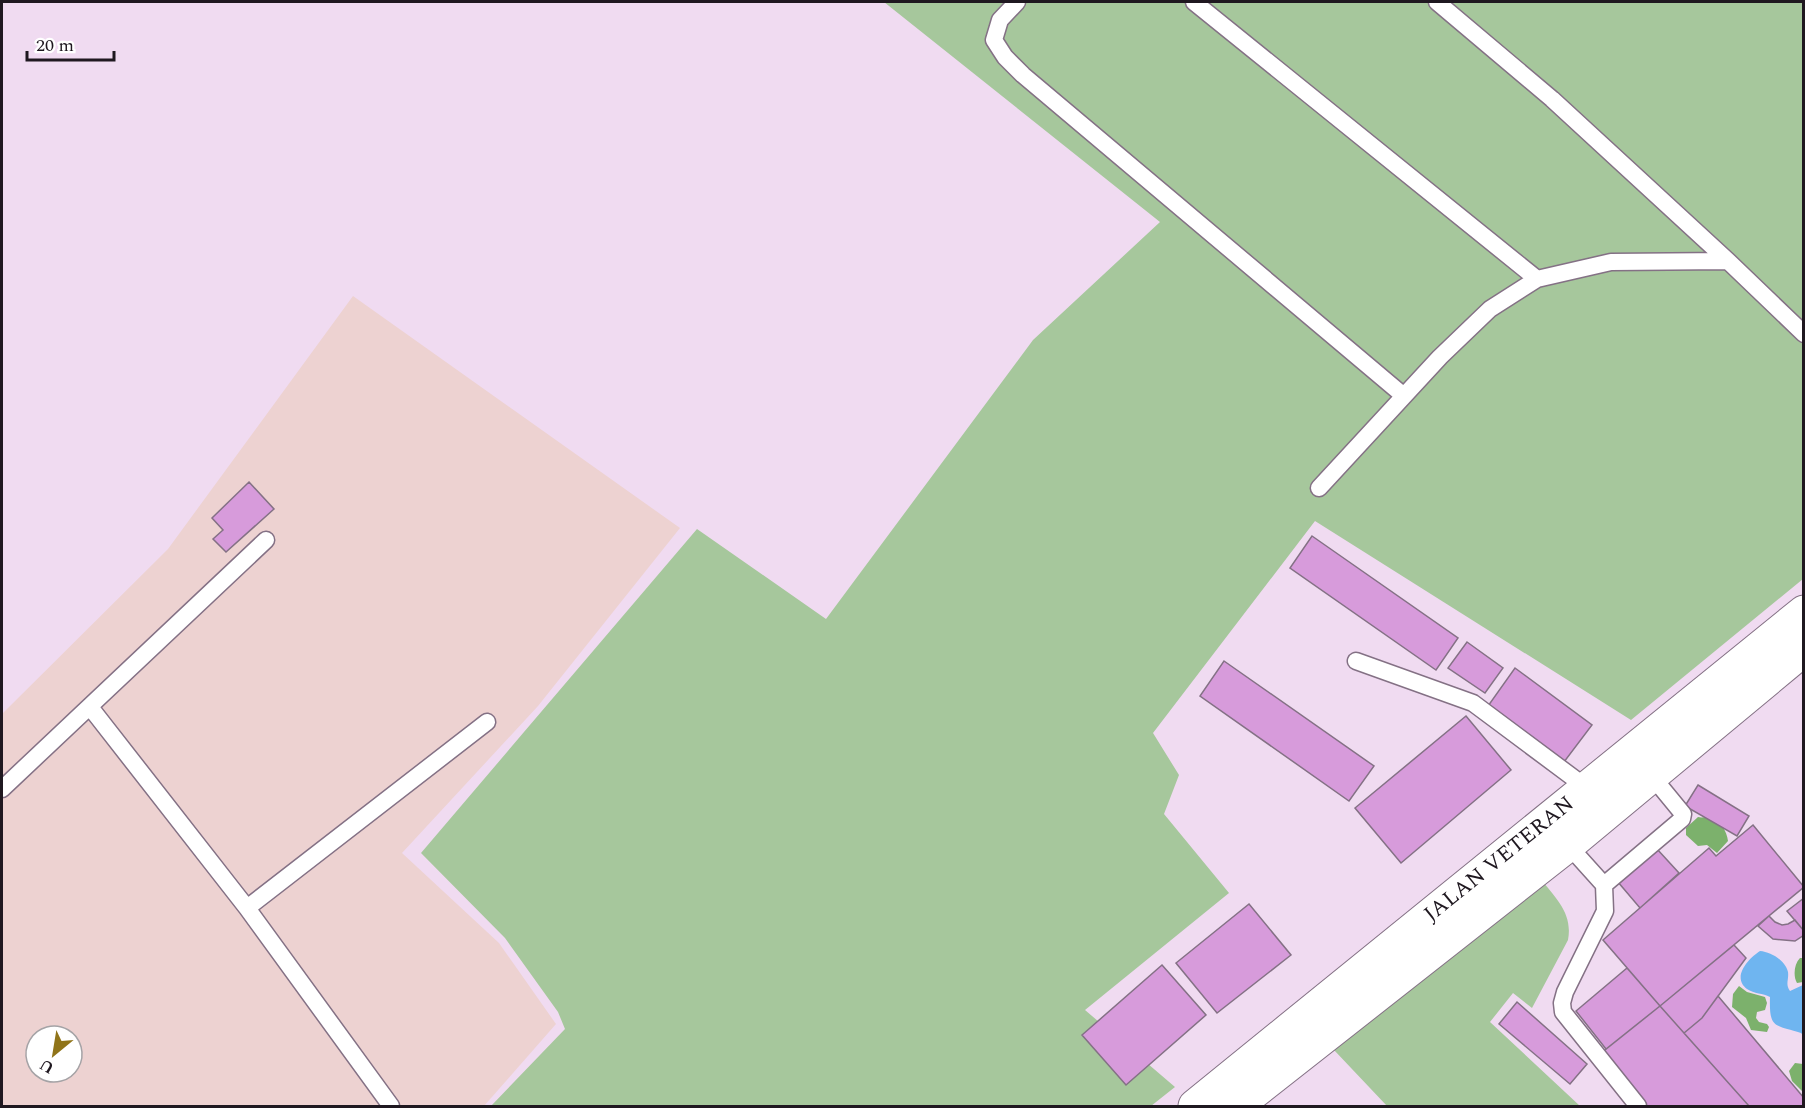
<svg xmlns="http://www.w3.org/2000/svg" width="1805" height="1108" viewBox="0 0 1805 1108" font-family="Spectral,serif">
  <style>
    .medical { fill: #edd2d1; fill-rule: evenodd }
    .green { fill: #a6c79c }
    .forest { fill: #7cb16c }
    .water { fill: #6fb5f0 }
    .building { fill: #d79bdb; stroke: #847185; stroke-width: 1.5 }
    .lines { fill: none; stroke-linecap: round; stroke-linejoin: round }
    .service-casing { stroke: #847185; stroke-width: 19 }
    .primary-casing { stroke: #847185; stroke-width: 35 }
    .service { stroke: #fff; stroke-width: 16 }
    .primary { stroke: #fff; stroke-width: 33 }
    .labels { text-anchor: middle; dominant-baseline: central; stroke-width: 5; stroke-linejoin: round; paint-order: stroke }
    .street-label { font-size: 22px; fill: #1f1820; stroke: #fff }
  </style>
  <rect width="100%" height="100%" fill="#f0dbf1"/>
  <path class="medical" d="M353 296 680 528 538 706 402 853 499 943 556 1024 484 1106H2V714L168 549ZM36 1036H72V1072H36Z"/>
  <path class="green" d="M884 2H1803V579L1631 720 1315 521 1153 733 1179 775 1164 814 1229 893 1085 1010 1175 1087 1151 1106H491L565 1029 558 1012 505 938 421 853 697 529 826 619 1033 340 1160 222Z
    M1541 879C1556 899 1573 913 1568 940L1532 1008 1513 993 1490 1022 1580 1106H1387L1334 1050Z"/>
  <path class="forest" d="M1698 817C1701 818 1705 817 1709 817 1720 820 1727 831 1728 841L1717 853 1707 845 1698 846 1686 835V828Z
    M1800 958H1803V982L1797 983C1793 976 1794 964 1800 958Z
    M1739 986 1747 992 1765 997 1767 1003 1765 1010 1757 1012 1756 1018 1759 1022 1767 1024 1769 1027 1767 1032 1751 1030 1746 1018 1732 1007 1733 994Z
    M1795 1063 1803 1064V1092L1792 1081 1789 1071Z"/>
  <path class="water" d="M1760 951C1771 952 1785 960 1788 972 1789 980 1785 984 1790 991L1803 985V1035L1801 1033C1775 1024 1769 1030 1770 997 1763 993 1754 994 1747 989 1731 977 1749 958 1760 951Z"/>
  <path class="building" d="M249 482 274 509 226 552 213 539 223 530 212 518Z
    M1312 536 1458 638 1436 670 1290 568Z
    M1467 642 1503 668 1485 693 1448 668Z
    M1224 661 1374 766 1349 801 1200 696Z
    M1515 668 1592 725 1564 762 1488 706Z
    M1466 716 1511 770 1401 863 1355 808Z
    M1698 785 1749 816 1737 836 1685 806Z
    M1753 825 1804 887 1660 1006 1603 940 1709 848 1716 856Z
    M1657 849 1679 873 1640 908 1618 882Z
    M1804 898V931L1787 911Z
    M1249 904 1291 955 1217 1013 1176 963Z
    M1769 916 1775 922 1782 925 1788 924 1795 920 1804 931V935L1795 941 1773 939 1758 926Z
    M1734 945 1746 958 1702 1018 1684 1033 1660 1006Z
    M1162 965 1206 1015 1126 1085 1082 1035Z
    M1627 968 1660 1006 1606 1049 1576 1011Z
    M1718 996 1804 1098V1106H1749L1684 1033 1702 1018Z
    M1517 1002 1587 1064 1570 1084 1499 1024Z
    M1660 1006 1684 1033 1749 1106H1639L1600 1054Z"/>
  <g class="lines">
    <defs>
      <path id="service" d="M1017 2 1000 20 994 40 1005 57 1023 75 1404 396
        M1194 2 1537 279
        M1437 2 1552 99 1728 261 1804 334
        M1319 488 1440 357 1490 309 1537 279 1611 262 1728 261
        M1356 661 1473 703 1587 788
        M90 707 247 908 391 1106
        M2 789 266 540
        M1568 845 1604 885 1605 911 1565 992 1562 1003 1563 1012 1638 1106
        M1604 885 1682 819 1683 814 1651 775
        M247 908 487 722"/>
      <path id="primary" d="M1195 1106 1804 612
        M1236 1106 1568 845 1804 649"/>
    </defs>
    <use href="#service" class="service-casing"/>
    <use href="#primary" class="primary-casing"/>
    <use href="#service" class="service"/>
    <use href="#primary" class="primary"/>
  </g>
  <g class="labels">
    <g class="street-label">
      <text transform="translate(1499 859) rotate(-39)">JALAN VETERAN</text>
    </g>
  </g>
  <rect width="1805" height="1108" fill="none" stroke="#1f1820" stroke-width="6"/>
  <g transform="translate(54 1054) rotate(210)"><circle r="28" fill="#ffffff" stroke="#a5a3a6" stroke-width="1.5"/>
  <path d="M0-4.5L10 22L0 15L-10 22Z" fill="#907419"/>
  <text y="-9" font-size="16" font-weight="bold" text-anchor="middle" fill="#1f1820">U</text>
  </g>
  <path d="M27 51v9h87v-9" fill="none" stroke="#1f1820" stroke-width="3"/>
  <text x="36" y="51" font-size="18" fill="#1f1820" stroke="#ffffff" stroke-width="4.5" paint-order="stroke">20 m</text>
</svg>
